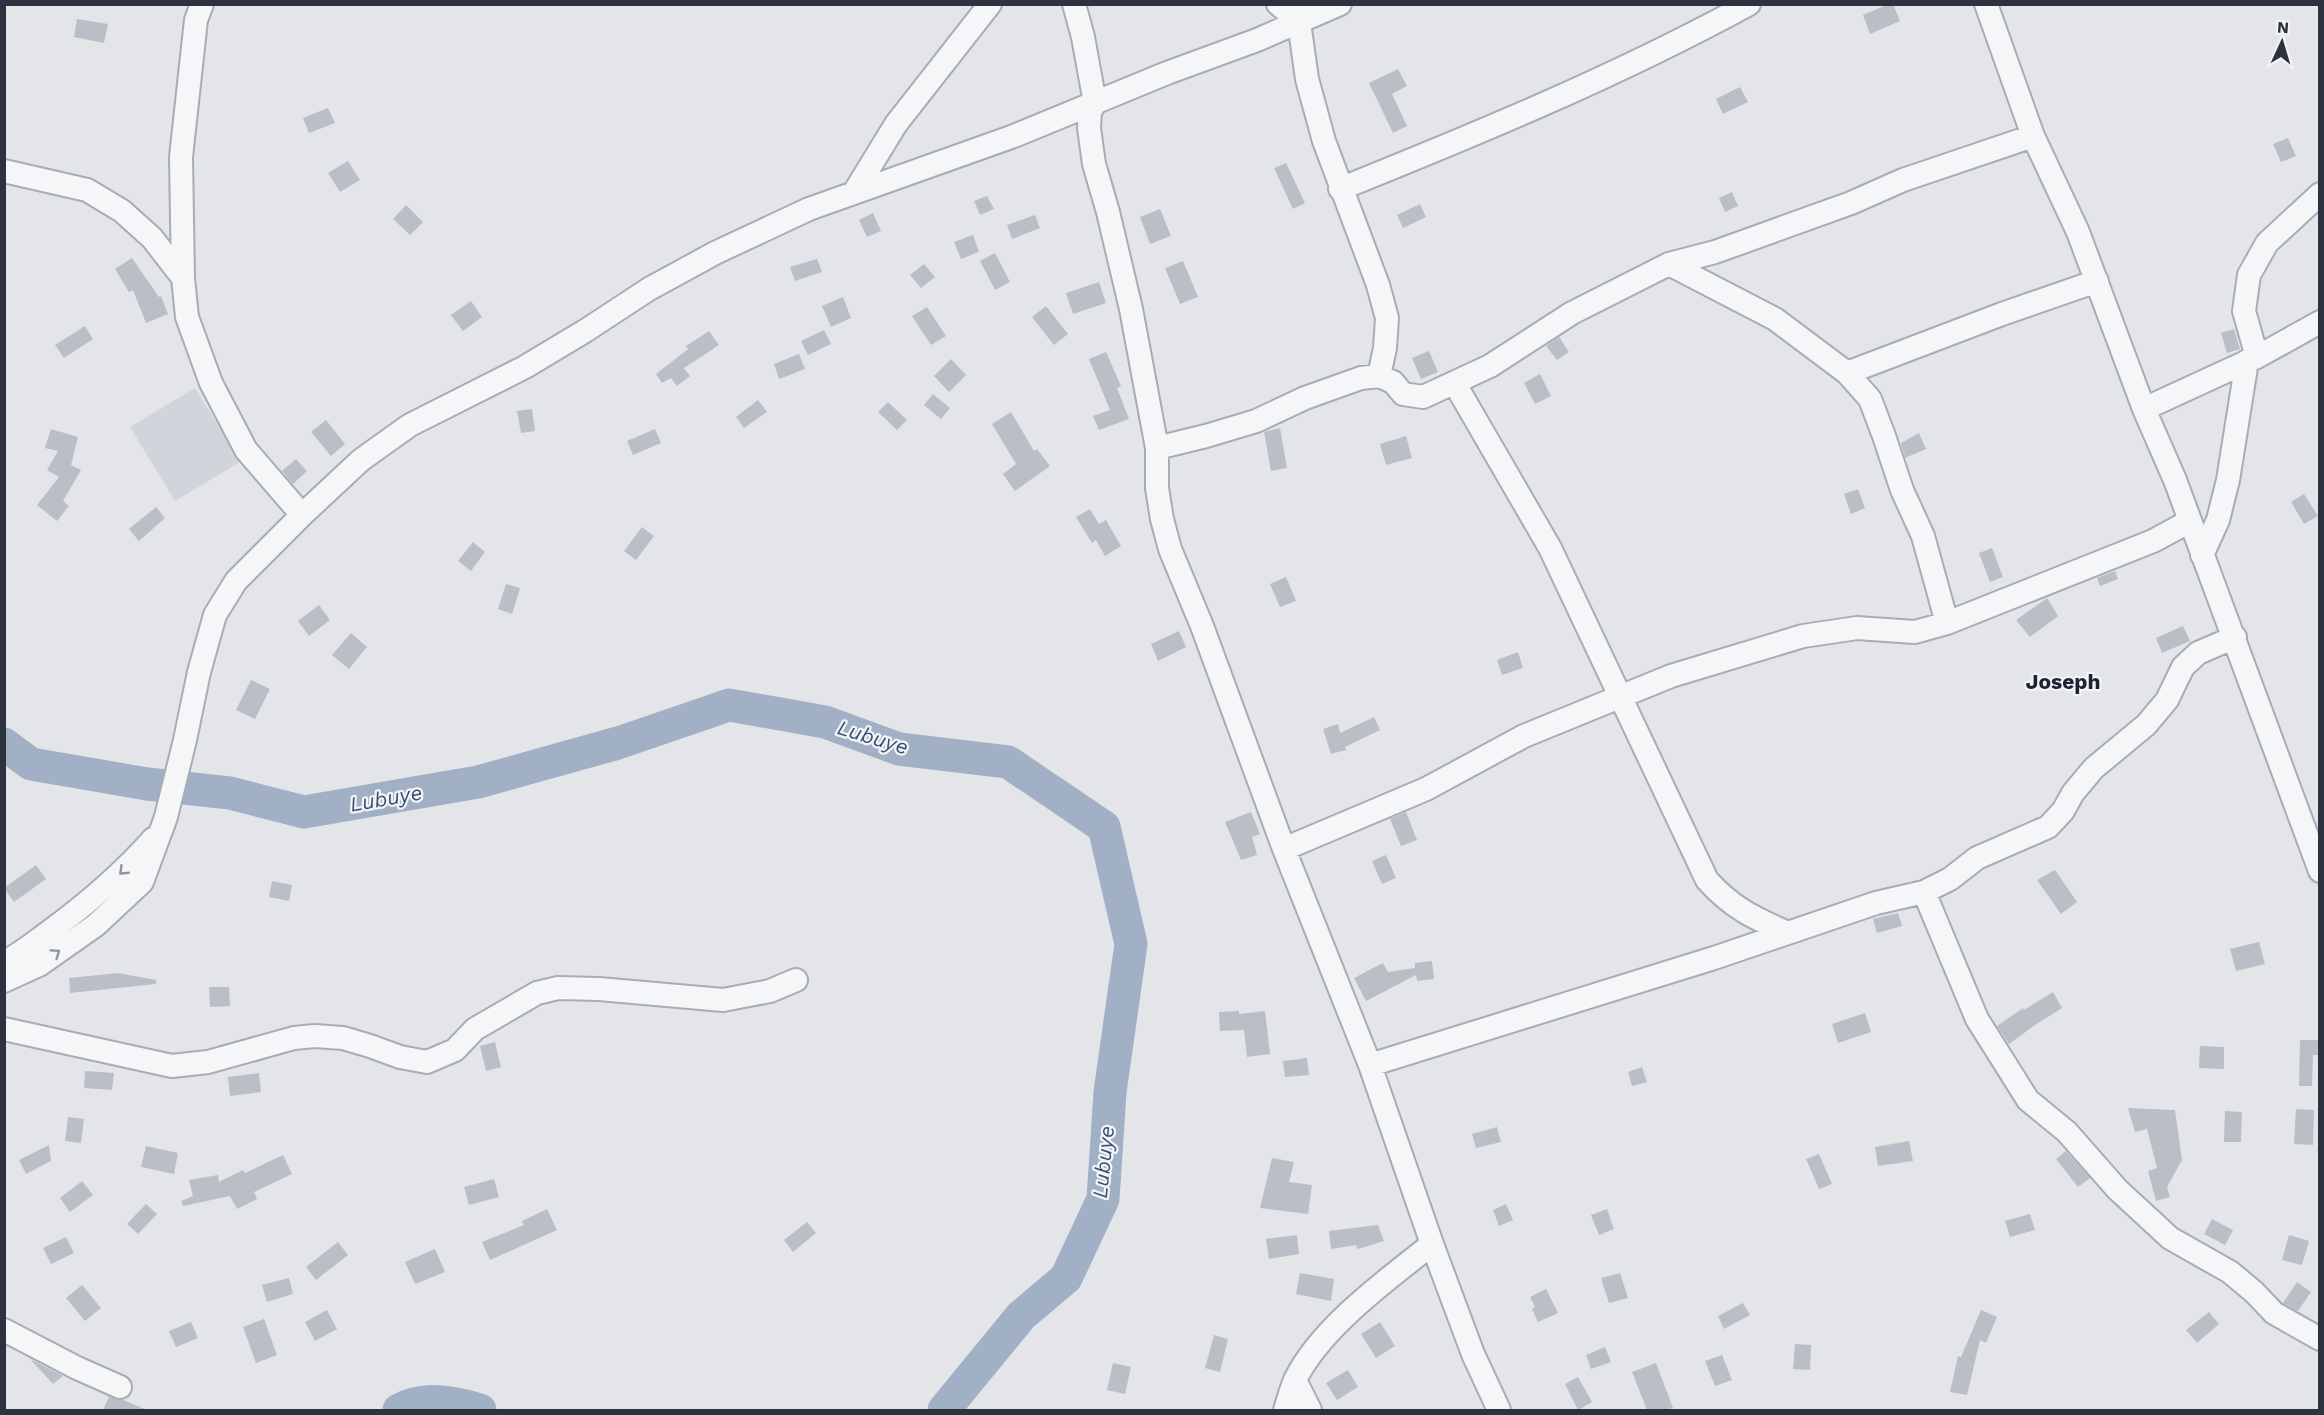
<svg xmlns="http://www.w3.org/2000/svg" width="2324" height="1415" viewBox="0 0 2324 1415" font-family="'Work Sans',sans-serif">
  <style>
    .built { fill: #d1d4db }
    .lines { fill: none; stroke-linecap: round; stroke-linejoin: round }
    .river { stroke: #a1b0c5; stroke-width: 33 }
    .building { fill: #babec6 }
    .minor-casing { stroke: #a8acb3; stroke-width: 26 }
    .minor { stroke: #f5f6f8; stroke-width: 22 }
    .oneway { stroke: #90949c }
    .labels { text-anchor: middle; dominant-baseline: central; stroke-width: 4.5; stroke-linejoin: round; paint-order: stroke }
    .neighbourhood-label { font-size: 21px; font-weight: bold; fill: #1e2331; stroke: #f2f4f7 }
    .water-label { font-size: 21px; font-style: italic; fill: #3a4e6f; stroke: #f2f4f7 }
  </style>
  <rect width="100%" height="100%" fill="#e3e5e9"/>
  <path class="built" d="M195 388 240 462 175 501 130 427Z"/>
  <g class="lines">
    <path class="river" d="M4 744 31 764 147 784 230 793 304 812 478 782 618 743 729 705 825 722 899 749 1008 762 1104 827 1131 944 1110 1092 1103 1199 1066 1278 1021 1316 944 1410
      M399 1410C425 1396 453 1402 480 1410"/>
  </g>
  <path class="building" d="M1889 4H1893L1900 21 1870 34 1863 15Z
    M77 19 108 24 104 43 74 37Z
    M1398 69 1407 86 1392 94 1407 126 1393 133 1369 83Z
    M1740 87 1748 102 1723 114 1716 99Z
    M328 108 335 123 309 133 303 118Z
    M2288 138 2296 156 2281 162 2273 144Z
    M348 161 360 180 340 192 328 173Z
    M1286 163 1305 203 1293 209 1274 168Z
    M1732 192 1738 206 1725 212 1719 198Z
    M987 196 994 209 980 215 974 201Z
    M1420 204 1426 217 1403 228 1397 215Z
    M406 205 423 222 410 235 393 219Z
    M1160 209 1171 236 1150 244 1140 217Z
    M873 213 881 231 867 237 859 220Z
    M1035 215 1040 228 1012 239 1007 225Z
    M973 235 979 252 961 259 954 242Z
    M995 253 1010 282 995 290 980 261Z
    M132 258 159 297 161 296 168 314 146 323 133 290 129 292 115 269Z
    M817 259 822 272 795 281 790 267Z
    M1183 261 1198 297 1180 304 1165 268Z
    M924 264 935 277 921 288 910 275Z
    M1099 282 1106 303 1073 314 1066 293Z
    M843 297 851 318 831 327 822 306Z
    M471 301 482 317 463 331 451 315Z
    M1046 306 1068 334 1054 345 1032 317Z
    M927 307 946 336 931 345 912 316Z
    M85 326 93 339 64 358 55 345Z
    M2234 329 2240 349 2227 353 2221 333Z
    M824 330 831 344 808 355 801 341Z
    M709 331 719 345 684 368 690 376 677 386 671 378 662 383 656 374 688 349 686 346Z
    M1559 337 1569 352 1557 360 1546 346Z
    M1429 351 1438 372 1421 379 1412 358Z
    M1106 352 1121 386 1117 388 1129 419 1099 430 1093 416 1110 410 1089 359Z
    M799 354 805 369 779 379 774 364Z
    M951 359 966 375 949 392 934 376Z
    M1540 374 1551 396 1535 404 1524 383Z
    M933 394 950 408 941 419 924 405Z
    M758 400 767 412 744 428 736 417Z
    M888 402 907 420 897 430 878 412Z
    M532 409 535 431 521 433 517 411Z
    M1011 412 1034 451 1037 449 1050 466 1015 491 1003 474 1016 464 992 424Z
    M326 420 345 444 331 456 311 432Z
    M1280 428 1287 468 1271 471 1264 432Z
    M51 429 78 437 71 465 81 470 63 501 69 506 57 521 37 505 59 477 47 470 58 451 45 448Z
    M655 429 661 443 633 455 627 441Z
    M1919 433 1926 449 1905 458 1901 443Z
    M1406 436 1412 458 1386 465 1380 444Z
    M296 459 307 471 293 484 282 471Z
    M1858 489 1865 508 1851 514 1844 494Z
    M2304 494 2318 516 2304 524 2291 502Z
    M156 507 165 518 139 541 129 529Z
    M1090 509 1099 524 1106 520 1121 546 1105 556 1096 540 1092 543 1076 517Z
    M642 527 654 536 636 560 624 551Z
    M473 542 485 552 471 571 458 561Z
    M1992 548 2003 577 1990 582 1979 553Z
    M2115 571 2118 579 2100 586 2097 578Z
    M1286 577 1296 601 1280 607 1270 584Z
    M506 584 520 588 512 614 498 609Z
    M2047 598 2058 616 2030 637 2016 620Z
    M319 605 330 620 309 636 298 621Z
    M2183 626 2190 641 2162 653 2156 638Z
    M1179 631 1186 647 1158 661 1151 644Z
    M351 633 367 647 349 669 332 655Z
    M1518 652 1523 668 1502 675 1497 660Z
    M251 680 270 689 255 719 236 710Z
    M1374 717 1380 730 1345 747 1346 750 1331 754 1323 729 1338 724 1340 733Z
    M1251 812 1260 834 1252 837 1257 855 1241 860 1225 822Z
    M1406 812 1417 840 1401 846 1390 819Z
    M1386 855 1396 878 1382 884 1372 861Z
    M36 865 46 879 14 902 4 888Z
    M2055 870 2077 902 2061 914 2037 880Z
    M272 881 292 885 289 901 269 897Z
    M1898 913 1902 926 1877 933 1873 919Z
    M2259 942 2265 964 2236 971 2230 949Z
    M1432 961 1434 979 1417 981 1416 975 1366 1001 1354 978 1383 963 1388 972 1415 968V963Z
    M118 973 156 980V984L70 993 69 978Z
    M209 987H229L230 1006 210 1007Z
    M2053 992 2062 1008 2035 1025 2009 1044 1997 1026 2023 1008 2024 1010Z
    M1239 1011V1014L1265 1011 1270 1054 1247 1057 1244 1030 1220 1031 1219 1012Z
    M1865 1013 1871 1032 1838 1043 1832 1024Z
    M2300 1040H2319V1055H2313L2312 1086H2299Z
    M495 1042 501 1067 486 1071 480 1046Z
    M2200 1046 2224 1047V1069L2199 1068Z
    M1307 1058 1309 1075 1285 1077 1283 1061Z
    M1642 1067 1647 1082 1632 1086 1628 1072Z
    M85 1071 114 1073 112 1090 84 1088Z
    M259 1073 261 1092 230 1096 228 1077Z
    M2128 1108 2175 1110 2182 1160 2167 1187 2170 1197 2156 1201 2148 1171 2157 1168 2147 1129 2135 1132Z
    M2296 1109 2314 1110 2313 1145 2294 1144Z
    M2225 1111 2242 1112 2241 1142H2224Z
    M68 1117 84 1119 81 1143 65 1141Z
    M1497 1127 1501 1142 1476 1148 1472 1134Z
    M1909 1141 1913 1161 1878 1166 1875 1147Z
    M49 1145 51 1161 26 1174 19 1160Z
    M146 1146 178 1153 174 1174 141 1167Z
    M2066 1151 2090 1178 2078 1187 2056 1159Z
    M1819 1154 1832 1184 1819 1189 1806 1159Z
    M283 1155 292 1174 254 1192 257 1199 237 1209 230 1196 183 1206 181 1201 193 1196 189 1180 218 1175 219 1182 243 1170 245 1173Z
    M1272 1158 1294 1162 1289 1182 1312 1185 1308 1214 1260 1208Z
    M494 1179 499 1197 469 1205 464 1187Z
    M82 1181 93 1195 70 1212 60 1198Z
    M146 1204 157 1214 138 1234 127 1224Z
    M1506 1204 1513 1220 1499 1226 1493 1210Z
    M547 1209 557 1230 490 1260 482 1242 524 1225 522 1221Z
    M1607 1209 1614 1229 1599 1235 1591 1215Z
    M2030 1214 2035 1230 2010 1237 2005 1221Z
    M2212 1219 2233 1230 2225 1245 2204 1234Z
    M807 1222 816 1233 793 1252 784 1240Z
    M1378 1225 1384 1241 1358 1249 1356 1245 1331 1249 1329 1231Z
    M1297 1235 1299 1254 1269 1259 1266 1239Z
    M2289 1235 2309 1241 2302 1265 2282 1260Z
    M66 1237 74 1253 51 1264 43 1248Z
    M338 1242 348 1255 316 1280 306 1267Z
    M435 1249 445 1272 415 1284 405 1262Z
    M1300 1273 1334 1279 1331 1301 1296 1294Z
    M1620 1273 1628 1298 1609 1303 1601 1278Z
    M289 1278 293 1294 267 1302 262 1285Z
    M2297 1282 2311 1292 2298 1311 2283 1303Z
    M82 1285 101 1308 85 1321 66 1298Z
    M1546 1289 1558 1313 1538 1322 1532 1309 1535 1307 1530 1297Z
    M1743 1303 1750 1315 1724 1329 1718 1316Z
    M327 1310 337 1329 315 1341 305 1322Z
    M1981 1310 1997 1317 1986 1343 1980 1340 1967 1395 1950 1392 1958 1356 1961 1357Z
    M2209 1312 2219 1324 2197 1343 2186 1330Z
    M264 1319 277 1355 256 1363 243 1327Z
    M191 1322 198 1338 176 1347 169 1331Z
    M1380 1322 1395 1346 1376 1358 1361 1334Z
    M1214 1335 1228 1339 1220 1372 1205 1368Z
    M1795 1344 1811 1345 1810 1370 1793 1369Z
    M1605 1347 1611 1362 1591 1369 1586 1355Z
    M1722 1355 1732 1380 1715 1386 1705 1361Z
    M30 1359 63 1376 53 1384Z
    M1113 1363 1131 1367 1125 1394 1107 1390Z
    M1656 1363 1673 1408 1665 1410H1647L1632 1372Z
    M1348 1370 1358 1387 1337 1400 1326 1383Z
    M1578 1377 1592 1402 1578 1410 1565 1384Z
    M109 1397 123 1400 147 1410H103Z"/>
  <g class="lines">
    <defs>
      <path id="minor" d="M1074 4 1083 37 1095 103 1090 112 1089 128 1094 164 1108 212 1131 309 1157 448V488L1162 519 1170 549 1202 626 1284 849 1370 1065 1432 1244 1473 1354 1499 1410
        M1278 4 1299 22 1305 11
        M1986 4 2033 136 2078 232 2144 409 2175 480 2320 871
        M1299 22 1307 79 1324 141 1378 285 1387 318 1385 348 1379 376
        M4 171 87 190 122 211 152 238 183 278 187 317 211 383 246 450 302 515
        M1340 189C1479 133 1617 76 1749 4
        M855 191 896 124 990 4
        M1669 264 1775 319 1847 373 1870 399 1884 436 1902 490 1923 536 1947 623
        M183 278 181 157 196 20 202 4
        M2257 357 2244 311 2249 275 2267 243 2320 194
        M1847 373 2002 314 2097 281
        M1455 384 1550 548 1707 880C1732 908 1754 918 1788 933
        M2144 409 2257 357 2320 322
        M1157 448 1206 436 1256 421 1305 398 1361 378 1379 376 1393 382 1403 394 1423 397 1490 366 1572 313 1669 264 1715 252 1851 203 1903 180 2033 136
        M2202 555 2218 520 2228 480 2247 361
        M1284 849 1426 789 1524 736 1671 676 1803 636 1857 628 1915 632 1947 623 2153 541 2190 521
        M1924 892 1977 1019 2028 1100 2067 1132 2117 1189 2170 1238 2230 1272 2254 1292 2274 1313 2320 1339
        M4 962C21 954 35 942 50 931 88 903 122 874 153 839
        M4 981 39 965 96 925 142 882 166 817 185 740 199 672 215 615 236 581 302 515 361 460 410 425 525 367 585 331 649 289 715 253 809 209 1014 136 1167 73 1257 40 1340 4
        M4 1029 172 1066 208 1062 294 1038 315 1036 343 1038 370 1046 400 1057 427 1062 455 1050 475 1029 537 993 558 988 599 989 723 1000 770 991 796 980
        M1370 1065 1714 958 1876 903 1924 892 1950 879 1977 858 2048 827 2063 811 2073 793 2094 768 2146 725 2167 700 2183 667 2198 653 2235 637
        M4 1330 77 1368 120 1387
        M1295 1380 1310 1410
        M1285 1410C1288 1401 1291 1389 1295 1380 1321 1327 1387 1280 1432 1244"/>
    </defs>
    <use href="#minor" class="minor-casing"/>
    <use href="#minor" class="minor"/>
  </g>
  <defs><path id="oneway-chevron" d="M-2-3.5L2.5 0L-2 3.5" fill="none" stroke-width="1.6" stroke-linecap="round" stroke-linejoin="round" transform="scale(1.5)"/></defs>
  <g class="oneway">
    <use href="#oneway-chevron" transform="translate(123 871) rotate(136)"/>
    <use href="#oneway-chevron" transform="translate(56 953) rotate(-35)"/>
  </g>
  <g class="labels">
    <g class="neighbourhood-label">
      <text x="2063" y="681">Joseph</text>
    </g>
    <g class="water-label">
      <text transform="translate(873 737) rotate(17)">Lubuye</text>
      <text transform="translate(386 798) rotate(-10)">Lubuye</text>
      <text transform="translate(1103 1162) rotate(-84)">Lubuye</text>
    </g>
  </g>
  <rect width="2324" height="1415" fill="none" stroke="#2c3240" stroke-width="12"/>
  <g transform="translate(2282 42) rotate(4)" stroke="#f2f4f7" stroke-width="4.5" paint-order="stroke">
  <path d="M0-4.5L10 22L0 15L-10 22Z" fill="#2c3240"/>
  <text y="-9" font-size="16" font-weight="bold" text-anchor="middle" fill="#2c3240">N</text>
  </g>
</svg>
